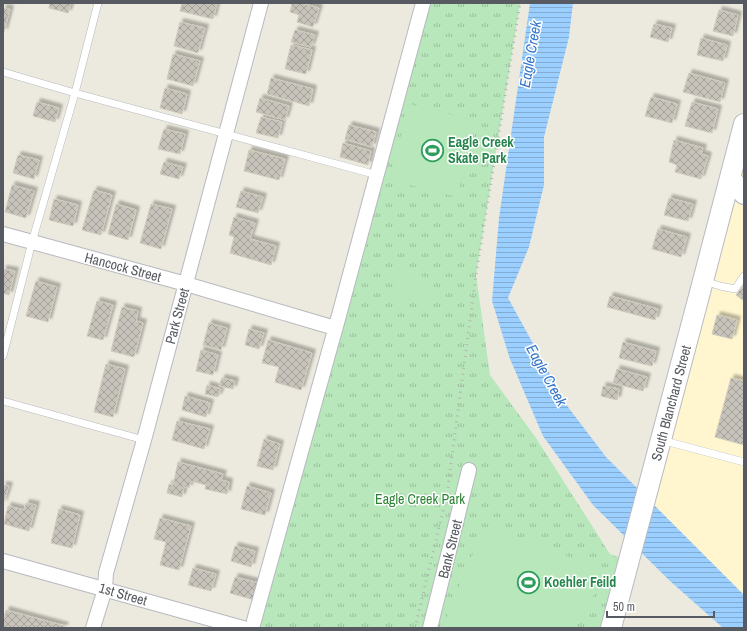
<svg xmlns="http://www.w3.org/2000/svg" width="747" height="631" viewBox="0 0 747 631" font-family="'Archivo Narrow',sans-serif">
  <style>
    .commercial { fill: #fff6d0 }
    .grass { fill: url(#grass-tufts) }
    .pitch { fill: #b7e7ba }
    .water { fill: url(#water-rules) }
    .building { fill: url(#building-cross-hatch); stroke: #d1ccbc; filter: url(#shadow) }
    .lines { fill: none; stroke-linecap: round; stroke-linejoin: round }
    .lane-casing { stroke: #b7b9bf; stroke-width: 8 }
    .street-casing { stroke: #b7b9bf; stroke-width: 16 }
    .secondary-casing { stroke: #b7bbc2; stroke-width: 22 }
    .lane { stroke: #fff; stroke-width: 7 }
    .street { stroke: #fff; stroke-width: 14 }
    .secondary { stroke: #fff; stroke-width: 20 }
    .rail { stroke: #b3b4b4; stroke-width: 3; stroke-dasharray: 1 5; stroke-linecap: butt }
    .labels { text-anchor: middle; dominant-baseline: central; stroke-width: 3; stroke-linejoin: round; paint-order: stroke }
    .leisure-label { font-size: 14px; font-weight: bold; fill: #27864d; stroke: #fff; text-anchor: start }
    .street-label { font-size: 14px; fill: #575b61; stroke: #fff }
    .park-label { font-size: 14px; fill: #2d8435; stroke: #fff }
    .water-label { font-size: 15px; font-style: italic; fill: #3577cb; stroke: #fff }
  </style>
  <defs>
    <pattern id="grass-tufts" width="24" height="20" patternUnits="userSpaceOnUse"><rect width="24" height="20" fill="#b7e7ba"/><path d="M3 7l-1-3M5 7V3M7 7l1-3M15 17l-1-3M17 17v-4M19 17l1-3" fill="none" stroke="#98be9b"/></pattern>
    <pattern id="water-rules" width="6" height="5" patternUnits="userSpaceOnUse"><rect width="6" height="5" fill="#9bcfff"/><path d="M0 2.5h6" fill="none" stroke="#81abd2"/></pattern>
    <pattern id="building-cross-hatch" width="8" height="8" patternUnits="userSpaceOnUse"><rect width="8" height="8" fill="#c7c3bb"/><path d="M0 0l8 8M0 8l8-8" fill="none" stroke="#a4a19b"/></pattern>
    <filter id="shadow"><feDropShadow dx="3.5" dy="-3.5" stdDeviation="1" flood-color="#0004"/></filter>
  </defs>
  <rect width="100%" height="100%" fill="#eceade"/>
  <path class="commercial" d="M744 155V595L652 503Z"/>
  <path class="grass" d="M423 3H520L476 275 490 375 536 438 610 554 629 561 611 628H252Z"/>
  <path class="pitch" d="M409 104 477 121 457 197 390 180Z
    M398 269 435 280 428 306 391 295Z
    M500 530 600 569 594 595 582 616 570 628H442L480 537Z"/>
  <path class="water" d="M530 3H573L569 37 544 137V185L529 247 508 298 568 407 606 457 744 595V628H723L670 581 593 505 543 436 510 359 492 301 499 218Z"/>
  <path class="building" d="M50 3H71L68 13 49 8Z
    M182 3H217L213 19 180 11Z
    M292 3H301L319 8 313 27 297 22 299 15 290 12Z
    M3 8 10 9 4 32H3Z
    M719 10 738 15 733 36 713 31Z
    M180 22 205 28 198 53 174 46Z
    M654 24 672 28 668 42 650 37Z
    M295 30 315 35 311 47 291 42Z
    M701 38 727 45 723 61 697 55Z
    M291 45 312 50 306 74 285 69Z
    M173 54 200 61 193 86 167 79Z
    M689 73 725 83 720 102 683 92Z
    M271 78 313 89 309 106 267 94Z
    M165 88 187 94 182 114 160 108Z
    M651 97 677 104 672 123 645 116Z
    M260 98 289 106 285 120 256 112Z
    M37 102 59 108 55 122 33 116Z
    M692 102 718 109 712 133 685 126Z
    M261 117 282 122 278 138 256 133Z
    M349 125 376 132 372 147 345 139Z
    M164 129 185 134 180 154 158 149Z
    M674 140 703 148 701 154 708 156 701 179 675 172 677 165 669 162Z
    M343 143 371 151 368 165 340 157Z
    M249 150 285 159 279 180 244 171Z
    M18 155 39 160 34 179 13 173Z
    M164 162 183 167 179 179 160 174Z
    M12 185 34 191 26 218 5 212Z
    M94 190 112 195 101 235 82 230Z
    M241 191 263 197 258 213 236 207Z
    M669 198 693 204 688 221 664 215Z
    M54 199 78 205 73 226 49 220Z
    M116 204 136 210 128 240 108 234Z
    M151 204 172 209 161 249 140 243Z
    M234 217 255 223 250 239 276 246 271 265 230 253 234 237 229 235Z
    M658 229 687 237 681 257 652 249Z
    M3 269 15 271 9 295 3 293Z
    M36 281 57 287 48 322 26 316Z
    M744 285V301L736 295Z
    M610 296 658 309 655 320 607 307Z
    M97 301 113 305 103 340 87 336Z
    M122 307 138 311 136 321 143 323 134 357 111 351Z
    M717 315 737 320 732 339 712 334Z
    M209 323 227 328 221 350 203 345Z
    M249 329 264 333 259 349 245 345Z
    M268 340 312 353 301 390 275 382 279 367 262 363Z
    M623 342 656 351 652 366 619 358Z
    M201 350 218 355 213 375 196 371Z
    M106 364 125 369 113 417 94 412Z
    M617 369 647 377 643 391 613 383Z
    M222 378 235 381 233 389 219 386Z
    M731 378 744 381V445L715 437Z
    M207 385 221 389 218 397 205 394Z
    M603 386 619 389 617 400 601 396Z
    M185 396 210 403 206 417 182 410Z
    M177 421 210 429 204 449 172 440Z
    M264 439 280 444 273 470 257 466Z
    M178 462 223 474 221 480 229 482 227 494 205 489 206 485 191 481 189 488 184 487 182 497 167 493 169 484 173 485Z
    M3 485 9 486 3 504Z
    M247 486 271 493 265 515 241 509Z
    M26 503 36 505 29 531 4 524 8 506 24 510Z
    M59 509 80 515 72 548 51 543Z
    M160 518 191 526 179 570 160 565 166 542 154 539Z
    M235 546 255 551 251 567 231 561Z
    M193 568 216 574 211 591 188 585Z
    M235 577 259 583 254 600 230 593Z
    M6 610 65 626 64 628H3V622Z"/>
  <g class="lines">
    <defs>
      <path id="lane" d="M3 72 75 93 377 175
        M704 281 720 286 735 289 744 276
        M3 356 32 242 75 93 98 3
        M3 401 144 440
        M661 440 744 462"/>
      <path id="street" d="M3 234 186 284 335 328
        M3 561 243 628
        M93 628 105 589 106 573 144 440 261 3
        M252 628 338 319 423 3
        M430 628 469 470"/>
      <path id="secondary" d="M730 178 744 194
        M611 628 703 281 744 124"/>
    </defs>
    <use href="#lane" class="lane-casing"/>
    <use href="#street" class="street-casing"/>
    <use href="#secondary" class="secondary-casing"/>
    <use href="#lane" class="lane"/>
    <use href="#street" class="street"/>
    <use href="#secondary" class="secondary"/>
    <path class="rail" d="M415 628 447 494 476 275 520 3"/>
  </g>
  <defs>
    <symbol id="stadium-ring" viewBox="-11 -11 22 22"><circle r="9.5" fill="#fff" stroke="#2e9e5b" stroke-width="1.5"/><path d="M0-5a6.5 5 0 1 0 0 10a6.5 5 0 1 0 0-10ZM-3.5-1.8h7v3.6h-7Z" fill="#2e9e5b"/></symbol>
  </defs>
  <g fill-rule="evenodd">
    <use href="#stadium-ring" x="420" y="138" width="25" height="25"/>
    <use href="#stadium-ring" x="516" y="570" width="25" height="25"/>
  </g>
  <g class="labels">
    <g class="leisure-label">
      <text x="448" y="142">Eagle Creek<tspan x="448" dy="16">Skate Park</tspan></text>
      <text x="544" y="582">Koehler Feild</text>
    </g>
    <g class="street-label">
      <text transform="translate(123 267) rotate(15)">Hancock Street</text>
      <text transform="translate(177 316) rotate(-75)">Park Street</text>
      <text transform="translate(671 403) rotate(-75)">South Blanchard Street</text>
      <text transform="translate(450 549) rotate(-76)">Bank Street</text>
      <text transform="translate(123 594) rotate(16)">1st Street</text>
    </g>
    <g class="park-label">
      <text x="420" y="499">Eagle Creek Park</text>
    </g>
    <g class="water-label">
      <text transform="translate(530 54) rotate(-80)">Eagle Creek</text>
      <text transform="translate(547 375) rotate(61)">Eagle Creek</text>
    </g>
  </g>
  <rect width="747" height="631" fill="none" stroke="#575b61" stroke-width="8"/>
  <path d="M607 611v6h107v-6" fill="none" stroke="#575b61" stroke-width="2"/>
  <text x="613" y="611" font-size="12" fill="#575b61" stroke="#ffffff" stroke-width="3" paint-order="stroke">50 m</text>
</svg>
